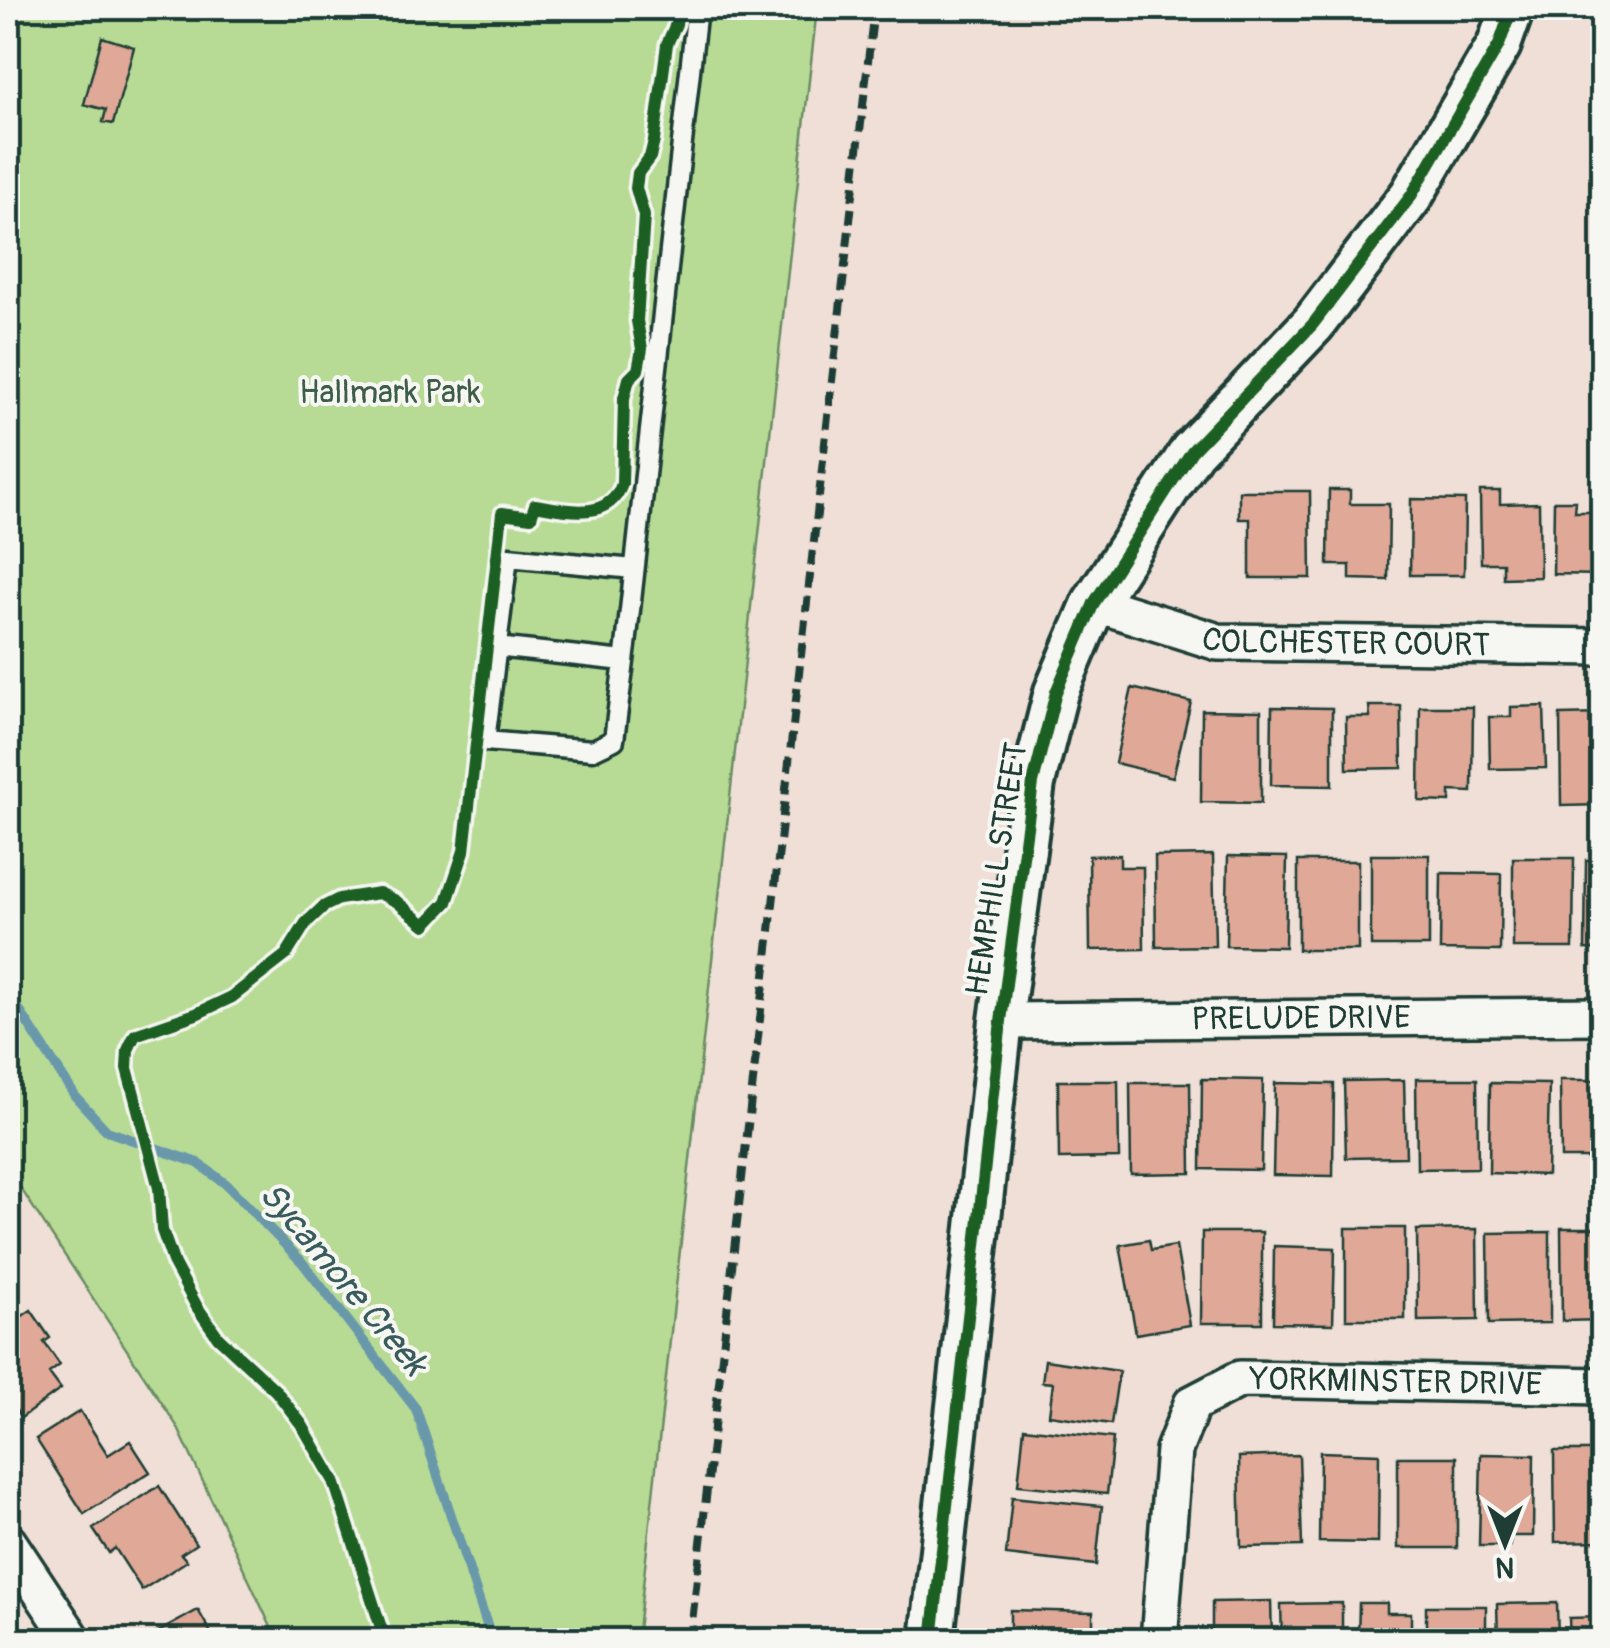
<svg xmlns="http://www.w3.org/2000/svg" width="1610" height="1648" viewBox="0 0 1610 1648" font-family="Pangolin,sans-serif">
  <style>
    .green { fill: #b7db95; stroke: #6b8c64; stroke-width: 2.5 }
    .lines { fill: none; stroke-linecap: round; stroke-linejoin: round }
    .stream { stroke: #6998ab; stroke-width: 10 }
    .building { fill: #dfa897; stroke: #1f3d34; stroke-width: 2.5 }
    .service-casing { stroke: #1f3d34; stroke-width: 25 }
    .minor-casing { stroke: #1f3d34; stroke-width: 42 }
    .tertiary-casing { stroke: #1f3d34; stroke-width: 50 }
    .service { stroke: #f6f6f2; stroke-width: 18 }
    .minor { stroke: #f6f6f2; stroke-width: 35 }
    .tertiary { stroke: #f6f6f2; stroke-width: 42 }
    .rail { stroke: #1f3d34; stroke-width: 8; stroke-dasharray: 15 8; stroke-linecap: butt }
    .cycleway-casing { stroke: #f6f6f2; stroke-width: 19 }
    .cycleway { stroke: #1b5e20; stroke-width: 12 }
    .labels { text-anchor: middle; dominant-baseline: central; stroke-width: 8; stroke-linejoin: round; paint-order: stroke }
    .park-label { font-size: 32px; fill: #3d5d47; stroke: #f6f6f2 }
    .street-label { font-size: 32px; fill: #1f3d34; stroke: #f6f6f2 }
    .water-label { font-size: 35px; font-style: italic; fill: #385b5c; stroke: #f6f6f2 }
  </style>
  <rect width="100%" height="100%" fill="#efdfd7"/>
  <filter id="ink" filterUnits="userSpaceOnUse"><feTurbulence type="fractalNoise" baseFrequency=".01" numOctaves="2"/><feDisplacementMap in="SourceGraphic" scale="20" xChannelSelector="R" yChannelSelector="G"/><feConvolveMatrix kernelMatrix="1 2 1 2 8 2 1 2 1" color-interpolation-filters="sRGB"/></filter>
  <g filter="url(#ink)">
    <path class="green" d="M8 8H817L637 1640H277L177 1426 8 1169Z"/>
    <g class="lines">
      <path class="stream" d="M8 993 75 1096 107 1131 198 1163 226 1184 302 1262 416 1409 492 1640"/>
    </g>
    <path class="building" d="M102 37 134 47 113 124 103 122 106 110 84 104Z
      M1329 490H1350V504H1389L1388 580 1350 579V565H1328Z
      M1239 491H1310L1311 578H1250V519H1239Z
      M1480 491H1500V504L1539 503 1540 577 1503 578V563H1481Z
      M1411 499 1465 500 1464 575H1410Z
      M1554 501H1576L1575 512H1602V575L1553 574Z
      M1132 688 1191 702 1173 777 1115 763Z
      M1369 706H1401L1402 768 1347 769 1346 717H1370Z
      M1544 706 1546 768 1490 769 1489 717H1511V707Z
      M1272 707 1332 708V786L1271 785Z
      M1420 707H1473L1472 792 1450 791V802L1419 801Z
      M1202 710 1261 711V803L1201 802Z
      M1602 714V805L1561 806 1560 715Z
      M1120 855V867H1143L1144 949 1090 950 1089 856Z
      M1213 855 1215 946 1156 947 1155 856Z
      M1371 855H1429V946H1371Z
      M1228 856 1287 857 1285 947 1226 946Z
      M1513 858H1574L1573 948H1513Z
      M1586 860H1602V950L1585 949Z
      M1298 861H1358V950H1298Z
      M1441 873 1501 874 1500 951 1440 950Z
      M1202 1079 1263 1080 1261 1170 1201 1169Z
      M1416 1079H1477L1478 1168 1417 1169Z
      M1404 1080 1406 1157 1346 1158 1344 1081Z
      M1560 1080H1602V1158H1561Z
      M1058 1081H1118L1119 1158 1059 1159Z
      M1130 1083H1190L1191 1173 1131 1174Z
      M1275 1083 1334 1084 1333 1176 1273 1175Z
      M1490 1083 1549 1084 1547 1175 1489 1173Z
      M1346 1228H1405V1319H1346Z
      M1561 1228H1602V1320L1562 1321Z
      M1477 1229 1478 1320 1418 1321 1417 1230Z
      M1202 1232H1262V1323H1201Z
      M1550 1232V1323L1489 1324 1488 1233Z
      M1149 1240 1151 1250 1176 1246 1190 1325 1136 1334 1120 1245Z
      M1274 1246 1335 1248 1333 1324 1273 1323Z
      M31 1310 50 1338 44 1342 60 1365 49 1373 61 1389 21 1418 8 1398V1326Z
      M1045 1360 1119 1371 1111 1424 1049 1415 1053 1383 1042 1382Z
      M80 1411 108 1455 130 1441 150 1472 84 1514 36 1439Z
      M1024 1428 1113 1438 1107 1494 1018 1485Z
      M1554 1451H1602V1541L1555 1542Z
      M1320 1452 1379 1454 1378 1543 1319 1542Z
      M1481 1454 1534 1455 1533 1536H1511L1510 1546H1479Z
      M1299 1455 1302 1546 1241 1547 1239 1457Z
      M1398 1457H1457V1548H1398Z
      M159 1486 196 1544 181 1554 187 1561 142 1590 115 1548 109 1553 93 1529Z
      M1012 1497 1102 1506 1096 1565 1006 1555Z
      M1271 1601 1272 1640H1212V1602Z
      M1342 1603V1640H1282L1281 1604Z
      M1359 1603H1387V1613H1411V1640H1358Z
      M1557 1603 1558 1640H1498L1497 1604Z
      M1426 1606H1486V1640H1426Z
      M198 1610 215 1640H156L153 1635Z
      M1010 1610 1093 1612V1640H997V1631H1010Z
      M1602 1617V1640H1570L1569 1618Z"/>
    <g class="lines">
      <defs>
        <path id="service" d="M634 569 508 557 485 741 593 750 614 740 626 646 697 8
          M496 647 624 661"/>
        <g id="minor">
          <path id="s1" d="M1094 603 1218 642 1602 647"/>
          <path id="s2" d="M1001 1021 1602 1016"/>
          <path d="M8 1542 73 1640"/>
          <path id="s3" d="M1159 1640 1174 1450 1192 1404 1240 1379 1602 1386"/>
        </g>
        <path id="tertiary" d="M932 1640 1001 1021 1033 783 1056 692 1094 603 1192 451 1313 324 1411 196 1499 45 1512 8"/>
      </defs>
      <use href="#service" class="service-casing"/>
      <use href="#minor" class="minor-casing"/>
      <use href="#tertiary" class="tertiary-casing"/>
      <use href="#service" class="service"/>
      <use href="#minor" class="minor"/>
      <use href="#tertiary" class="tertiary"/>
      <path class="rail" d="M690 1640 874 8"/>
      <defs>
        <path id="cycleway" d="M385 1640 334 1481 302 1425 276 1391 218 1337 197 1307 174 1264 162 1230 159 1188 127 1068 128 1050 135 1035 196 1014 232 997 286 955 306 923 323 907 339 899 379 893 396 901 425 925 447 902 464 851 502 513 531 517 535 505C565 510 609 522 622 484L624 398 629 379 638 370 642 349 637 321 644 216 636 188 638 173 650 157 654 141 667 44 676 24 679 8
          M932 1640 1001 1021 1033 783 1056 692 1094 603 1192 451 1313 324 1411 196 1499 45 1512 8"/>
      </defs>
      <use href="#cycleway" class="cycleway-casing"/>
      <use href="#cycleway" class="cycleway"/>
    </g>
  </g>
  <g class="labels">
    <g class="park-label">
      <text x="390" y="393">Hallmark Park</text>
    </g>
    <g class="street-label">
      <text stroke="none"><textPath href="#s1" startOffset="258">COLCHESTER COURT</textPath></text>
      <text transform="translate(997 869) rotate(-81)">HEMPHILL STREET</text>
      <text stroke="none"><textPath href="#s2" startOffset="300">PRELUDE DRIVE</textPath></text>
      <text stroke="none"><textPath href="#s3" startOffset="450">YORKMINSTER DRIVE</textPath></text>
    </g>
    <g class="water-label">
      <text transform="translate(343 1279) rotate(50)">Sycamore Creek</text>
    </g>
  </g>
  <rect width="1610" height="1648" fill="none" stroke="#f6f6f2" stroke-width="40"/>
  <rect x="20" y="20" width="1570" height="1608" fill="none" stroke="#1f3d34" stroke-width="4" filter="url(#ink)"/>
  <g transform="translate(1505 1543) rotate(180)" stroke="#f6f6f2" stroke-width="8" paint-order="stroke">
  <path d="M0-8L18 38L0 25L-18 38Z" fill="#1f3d34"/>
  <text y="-15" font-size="28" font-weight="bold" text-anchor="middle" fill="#1f3d34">N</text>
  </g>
</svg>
